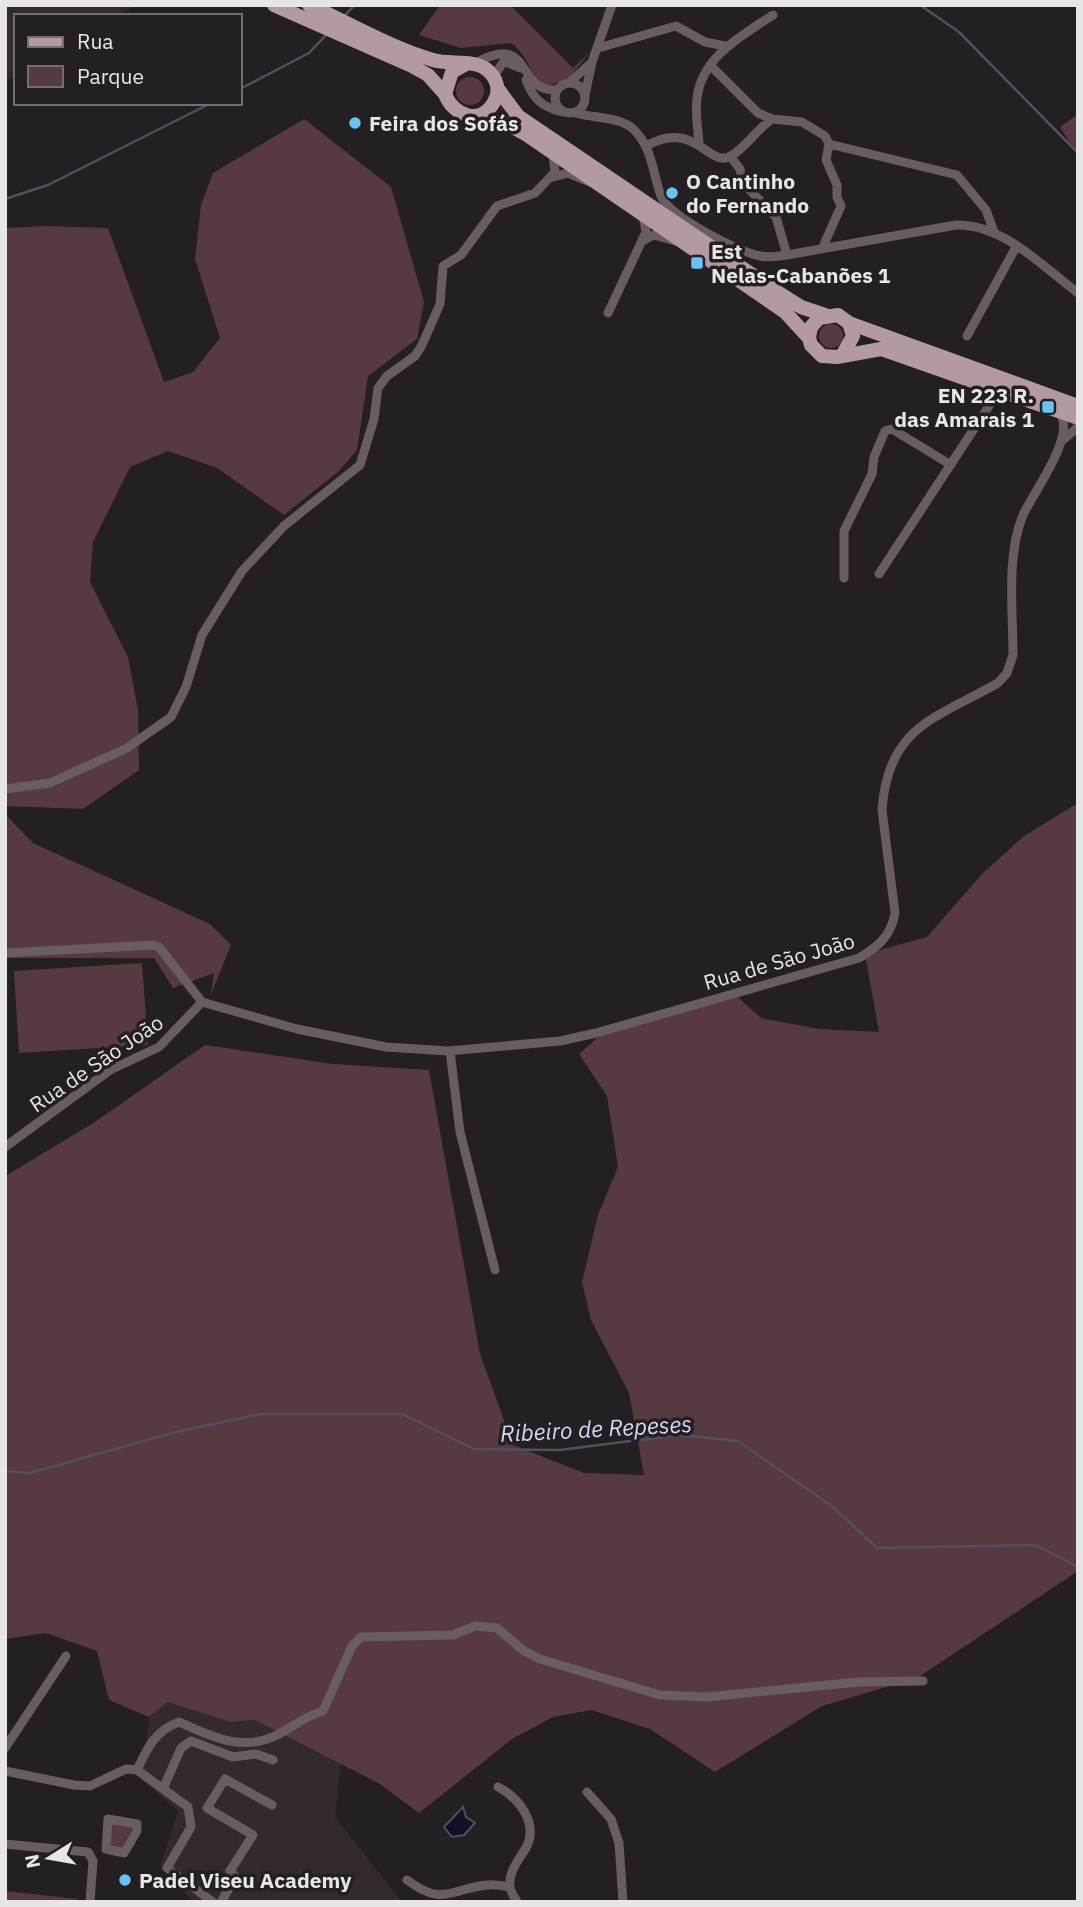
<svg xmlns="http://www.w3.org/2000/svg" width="1083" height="1907" viewBox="0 0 1083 1907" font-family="'IBM Plex Sans',sans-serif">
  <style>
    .built { fill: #322931 }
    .green { fill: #563a3f }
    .water { fill: #130f24; stroke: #534f5f; stroke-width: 2 }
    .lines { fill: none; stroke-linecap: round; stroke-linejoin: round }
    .stream { stroke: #534f5f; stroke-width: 2.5 }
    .minor { stroke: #695c62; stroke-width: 9 }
    .primary { stroke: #b398a5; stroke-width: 14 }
    .poi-dot { fill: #69c3f1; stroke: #241f23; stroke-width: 2.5 }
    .labels { text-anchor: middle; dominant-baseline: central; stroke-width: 7; stroke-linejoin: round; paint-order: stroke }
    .poi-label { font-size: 21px; font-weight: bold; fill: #e8e5e8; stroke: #241f23; text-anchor: start }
    .street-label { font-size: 21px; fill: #e8e5e8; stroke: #241f23 }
    .water-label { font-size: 23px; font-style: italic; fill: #dad7f7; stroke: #241f23 }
  </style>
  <rect width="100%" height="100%" fill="#241f23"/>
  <path class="built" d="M5 5H136L117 16H16V75L5 81Z
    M168 1702 230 1722 255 1720 341 1762 335 1817 402 1902H193L160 1866 178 1811 142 1780 149 1717Z"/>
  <path class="green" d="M440 5H510L573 68 590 52 569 78 546 87C530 76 528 55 511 43L461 48 419 35Z
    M456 91a14 14 0 1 1 28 0a14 14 0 1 1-28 0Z
    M1078 114V156L1060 127Z
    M304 119 391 187 424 302 417 339 368 376 357 450 339 471 284 515 217 468 168 451 130 467 93 542 90 582 128 657 138 710 139 770 83 809 5 806V228L44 226 108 228 164 382 193 372 220 338 195 259 201 205 213 173Z
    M819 336a12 12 0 1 1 24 0a12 12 0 1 1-24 0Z
    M1078 803V1571L917 1678 822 1706 715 1772 650 1729 591 1710 553 1717 512 1739 419 1813 380 1784 255 1720 230 1722 168 1702 149 1717 109 1700 97 1651 46 1633 5 1639 7 1175 95 1122 205 1045 333 1064 429 1070 480 1354 513 1445 584 1473 644 1475 629 1393 591 1320 582 1282 598 1215 618 1167 607 1096 579 1054 604 1032 732 992 761 1018 819 1029 879 1032 865 954 927 937 982 874 1024 836Z
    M5 814 33 843 210 924 231 945 211 994 214 973 173 988 154 958H5Z
    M142 963 148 1045 19 1053 14 971Z
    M111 1824 133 1828 120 1851 110 1850Z
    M5 1891 77 1899V1902H5Z"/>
  <path class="water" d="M463 1807 466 1817 475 1823 464 1835 452 1837 444 1827Z"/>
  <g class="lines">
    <path class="stream" d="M920 5 959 32 1078 153
      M344 16 355 5
      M240 89 309 53 327 34
      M5 199 48 185 211 103
      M5 1471 30 1473 172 1433 260 1414H402L474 1449 560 1450 678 1435 738 1441 833 1507 877 1548 1036 1545 1078 1567"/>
    <path class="minor" d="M598 48 676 26 705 42 725 46
      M474 64C533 30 515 92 556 90
      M710 65 758 113 772 119 802 122 825 136 829 144 826 160 837 185V197L841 206 822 249
      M494 76 504 61 520 68
      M526 80C533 99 542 107 562 112
      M555 98a15 15 0 1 1 30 0a15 15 0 1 1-30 0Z
      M569 83 591 63
      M585 95 592 62 612 5
      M576 113C593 118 619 117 632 128 653 147 652 172 661 196 670 217 738 252 760 256 769 258 778 256 787 255L956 225C1003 224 1042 266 1078 293
      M699 143C698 129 695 113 697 98 702 57 741 36 773 15
      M829 144 957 175 986 210 994 232
      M646 146C696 118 708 169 731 156 746 147 757 129 772 119
      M730 156 740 169 743 183 776 217 787 255
      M553 177 568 173 590 182
      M642 241 654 235 679 242
      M608 313 646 232 643 215
      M967 336 1016 247
      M1064 439 1078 427
      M879 574 989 406 997 389
      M844 578V531L872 474 874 457 885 431 892 429 951 465
      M5 789 50 783 127 748 171 717 186 687 202 635 242 571 284 526 360 465 374 419 378 388 387 376 415 356 421 347 440 304 443 266 461 255 497 206 535 193 555 172 553 154
      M5 953 153 945 159 947 202 1002 297 1029 386 1047 448 1051 560 1041 596 1033 859 958C878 947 891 936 895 913L882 810C888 727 934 719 998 683L1007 673 1013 655C1013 611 1006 556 1023 515 1034 491 1076 437 1060 413
      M450 1051 460 1132 495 1270
      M5 1147 110 1070 159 1047 202 1002
      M5 1748 66 1656
      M137 1770C147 1748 156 1730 179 1722 213 1737 243 1753 279 1734 295 1725 306 1716 323 1711L352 1646 361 1637 453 1635 475 1626 497 1628 524 1651 540 1659 660 1695 707 1697 858 1682 923 1681
      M5 1771 74 1785 90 1786 126 1769 137 1770 188 1807 191 1827 167 1868 213 1902
      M498 1787C518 1797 538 1822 527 1846 520 1859 508 1870 510 1887 510 1891 515 1898 517 1902
      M163 1789 181 1748 191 1741 233 1757 256 1754 273 1760
      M587 1792 611 1819 619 1843 623 1902
      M108 1819 137 1824V1831L124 1853 106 1849Z
      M5 1844 88 1852 93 1861 90 1902
      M407 1880C443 1907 450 1889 487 1885 494 1884 503 1886 510 1887
      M221 1902 236 1877 230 1871 253 1835 207 1808 225 1779 272 1805"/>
    <path class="primary" d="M274 5 410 65 428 75 445 94
      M309 5C349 23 391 48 433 60 449 65 472 59 486 69 497 77 501 91 494 102 481 126 453 116 445 94L452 72 466 64
      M498 89 518 116 782 295 801 307 825 315
      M470 116 509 125 527 135 785 312 809 338
      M849 323 1078 406
      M843 354 853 336 849 323 838 315 819 318 811 327 809 338 811 345 822 356 837 357 881 349 1078 418"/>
  </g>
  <g class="poi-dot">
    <circle cx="355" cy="123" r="7"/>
    <circle cx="672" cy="193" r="7"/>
    <rect x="690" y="256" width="14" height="14" rx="3.5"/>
    <rect x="1041" y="400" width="14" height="14" rx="3.5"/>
    <circle cx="125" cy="1880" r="7"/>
  </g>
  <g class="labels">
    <g class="poi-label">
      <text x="369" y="123">Feira dos Sofás</text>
      <text x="686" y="181">O Cantinho<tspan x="686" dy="24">do Fernando</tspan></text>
      <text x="711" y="251">Est<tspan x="711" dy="24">Nelas-Cabanões 1</tspan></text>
      <text x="1034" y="395" text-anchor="end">EN 223 R.<tspan x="1034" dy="24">das Amarais 1</tspan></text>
      <text x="139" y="1880">Padel Viseu Academy</text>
    </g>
    <g class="street-label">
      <text transform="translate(779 961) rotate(-16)">Rua de São João</text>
      <text transform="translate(96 1063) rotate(-34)">Rua de São João</text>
    </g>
    <g class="water-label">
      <text transform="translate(596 1428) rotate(-3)">Ribeiro de Repeses</text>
    </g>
  </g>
  <rect width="1083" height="1907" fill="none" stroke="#e8e5e8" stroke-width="14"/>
  <rect x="14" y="14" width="228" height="91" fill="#241f23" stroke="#726e72" stroke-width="2"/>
  <rect x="28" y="37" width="35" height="10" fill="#b398a5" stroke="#726e72" stroke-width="2"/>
  <text x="77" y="49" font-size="21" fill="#e8e5e8">Rua</text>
  <rect x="28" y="66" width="35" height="21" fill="#563a3f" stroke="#726e72" stroke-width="2"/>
  <text x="77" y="84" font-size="21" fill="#e8e5e8">Parque</text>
  <g transform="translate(49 1858) rotate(259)" stroke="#241f23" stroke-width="5" paint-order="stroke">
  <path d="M0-5L12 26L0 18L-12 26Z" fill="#e8e5e8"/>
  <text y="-10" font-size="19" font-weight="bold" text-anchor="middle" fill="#e8e5e8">N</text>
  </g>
</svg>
